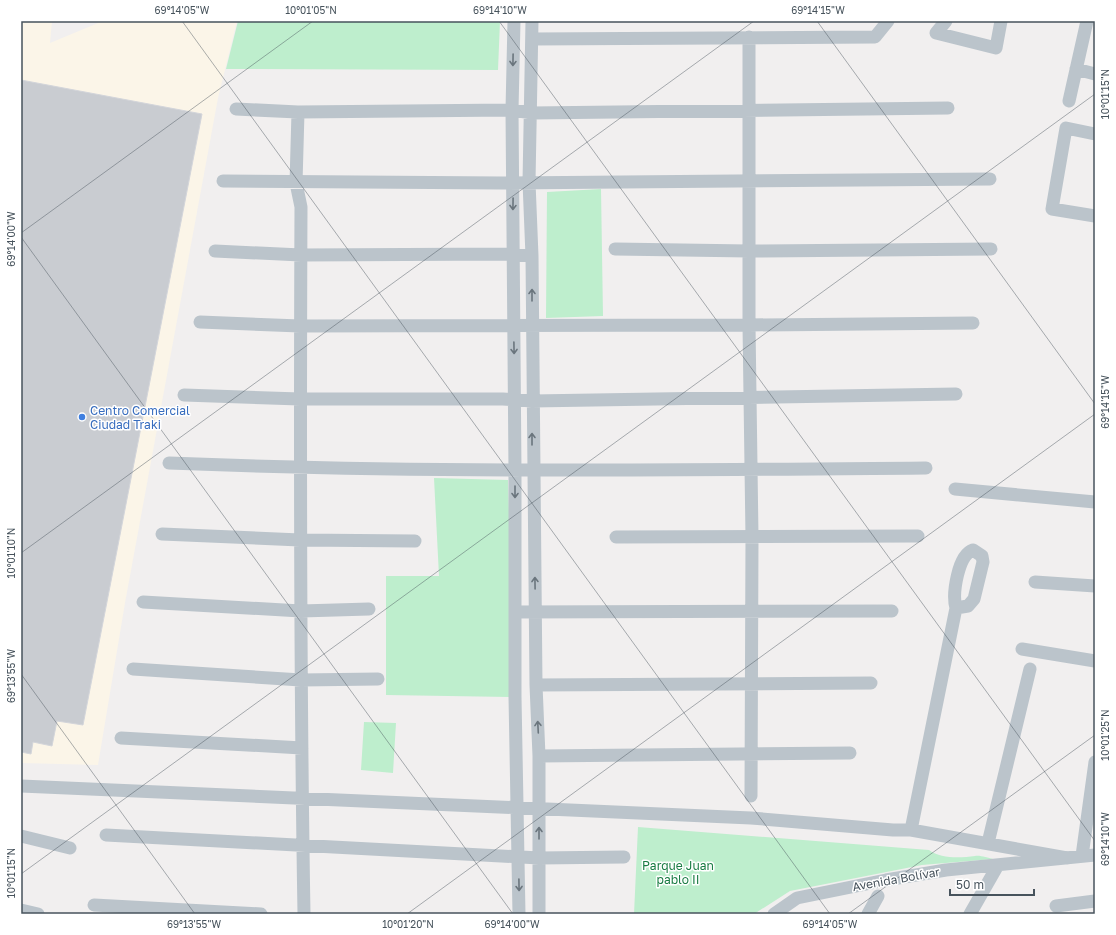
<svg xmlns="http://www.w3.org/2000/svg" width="1116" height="935" viewBox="0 0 1116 935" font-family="'Golos Text',sans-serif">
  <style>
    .commercial { fill: #fbf5e8 }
    .green { fill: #beeecd }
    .building { fill: #c9ccd1; stroke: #d3d5da }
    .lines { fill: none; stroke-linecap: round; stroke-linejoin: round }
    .street { stroke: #bbc4cb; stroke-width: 13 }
    .oneway { stroke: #6a757d }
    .ticks { fill: none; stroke: #47535c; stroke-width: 1; stroke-opacity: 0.45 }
    .shop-dot { fill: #3f7fe0; stroke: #fff; stroke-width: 1.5 }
    .labels { text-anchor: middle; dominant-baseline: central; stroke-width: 3; stroke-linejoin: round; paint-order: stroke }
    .shop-label { font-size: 12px; fill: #366cbe; stroke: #fff; text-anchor: start }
    .park-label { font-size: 12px; fill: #197c43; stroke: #fff }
    .street-label { font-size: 12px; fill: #47535c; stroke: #fff }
    .neatline { fill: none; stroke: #47535c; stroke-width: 1.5 }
    .ticks-label { font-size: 10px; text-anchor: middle; fill: #47535c }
  </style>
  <rect width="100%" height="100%" fill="#f1efef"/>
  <path class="commercial" d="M21 21H52L50 43 103 21H237L218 98 125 603 98 765 21 763Z"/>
  <path class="green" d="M238 21H500L498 70 226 69Z
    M601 189 603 316 546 318 547 192Z
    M434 478 508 480 515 697 386 695V576H439Z
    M364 722 396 723 393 773 361 770Z
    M638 827 929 850C941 859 960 858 975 856 980 855 988 858 993 859L922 865 790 891 754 914H634Z"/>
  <path class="building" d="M21 80 202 114 83 725 57 721 52 746 33 742 31 754 21 752Z"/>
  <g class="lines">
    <path class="street" d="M514 21 512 110 515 471V697L519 914
      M532 21 529 182 532 256 536 685 539 756V914
      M946 21 936 33 996 48 1001 21
      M749 37V325L752 537 751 796
      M532 39 875 37 888 21
      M1076 69 1095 74
      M1069 101 1087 21
      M236 109 298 112 512 110 532 113 948 108
      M298 112 296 183 301 207C300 442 300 678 304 914
      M1095 134 1066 128 1052 209 1095 216
      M223 181 502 183 990 179
      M615 249 749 251 991 249
      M215 251 301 255 512 254 532 256
      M200 322 300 326 749 325 973 323
      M184 395 300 399H503L532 401 956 394
      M169 463C421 473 674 470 926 468
      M955 489 1095 502
      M162 534 300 540 415 541
      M616 537 918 536
      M1035 582 1095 586
      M143 602 301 611 369 609
      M515 612 892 611
      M1022 649 1095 661
      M133 669 301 680 378 679
      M536 685 871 683
      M121 738 302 748
      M539 756 850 753
      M21 786 751 818 893 830H911L1067 858
      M911 830 956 608C952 594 958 555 973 550L982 556 983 562 974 599 968 606 956 608
      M106 835 539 858 624 857
      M21 836 70 848
      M988 843 1030 669
      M1082 856 1095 762
      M94 905 261 914
      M1056 906 1095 901
      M21 910 38 914
      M774 914 797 898 886 880 946 870 1095 855
      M868 914 878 896
      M970 914 998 865"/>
  </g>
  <defs><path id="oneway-shaft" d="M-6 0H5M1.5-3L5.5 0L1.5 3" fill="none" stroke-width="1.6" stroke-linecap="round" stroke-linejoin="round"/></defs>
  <g class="oneway">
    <use href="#oneway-shaft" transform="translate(513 60) rotate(91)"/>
    <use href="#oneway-shaft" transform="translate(513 204) rotate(91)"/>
    <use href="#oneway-shaft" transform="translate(532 295) rotate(-90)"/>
    <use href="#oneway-shaft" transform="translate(514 348) rotate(89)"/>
    <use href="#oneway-shaft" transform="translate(532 439) rotate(-90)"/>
    <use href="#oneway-shaft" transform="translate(515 492) rotate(90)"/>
    <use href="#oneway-shaft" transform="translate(535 583) rotate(-91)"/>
    <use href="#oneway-shaft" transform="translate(538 727) rotate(-93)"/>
    <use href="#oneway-shaft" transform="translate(539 833) rotate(-90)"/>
    <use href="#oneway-shaft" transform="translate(519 885) rotate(89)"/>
  </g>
  <path class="ticks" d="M182 21 830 914M499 21 1095 841M817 21 1095 404M21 233 313 21M21 237 513 914M21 553 754 21M21 674 195 914M21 874 1095 94M407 914 1095 414M848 914 1095 735"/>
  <circle class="shop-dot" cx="82" cy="417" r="4"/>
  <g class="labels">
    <g class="shop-label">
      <text x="90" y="410">Centro Comercial<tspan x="90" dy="14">Ciudad Traki</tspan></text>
    </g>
    <g class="park-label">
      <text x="678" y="865">Parque Juan<tspan x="678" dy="14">pablo II</tspan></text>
    </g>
    <g class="street-label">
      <text transform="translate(896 879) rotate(-10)">Avenida Bolívar</text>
    </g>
  </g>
  <rect width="1116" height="935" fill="none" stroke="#ffffff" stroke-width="44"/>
  <path d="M950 889v6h84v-6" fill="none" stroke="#47535c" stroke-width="2"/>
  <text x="956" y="889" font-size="12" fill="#47535c" stroke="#ffffff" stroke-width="3" paint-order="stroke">50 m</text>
  <rect x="22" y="22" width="1072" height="891" class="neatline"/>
  <g class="ticks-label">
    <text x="182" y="14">69°14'05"W</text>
    <text x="311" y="14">10°01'05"N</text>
    <text x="500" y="14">69°14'10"W</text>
    <text x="818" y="14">69°14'15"W</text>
    <text transform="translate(1105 94) rotate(-90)" y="4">10°01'15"N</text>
    <text transform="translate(11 239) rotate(-90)" y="4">69°14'00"W</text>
    <text transform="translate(1105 402) rotate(-90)" y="4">69°14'15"W</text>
    <text transform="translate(11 553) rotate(-90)" y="4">10°01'10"N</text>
    <text transform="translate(11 676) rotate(-90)" y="4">69°13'55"W</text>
    <text transform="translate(1105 735) rotate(-90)" y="4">10°01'25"N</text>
    <text transform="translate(1105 839) rotate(-90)" y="4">69°14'10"W</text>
    <text transform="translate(11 873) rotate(-90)" y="4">10°01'15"N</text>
    <text x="194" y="928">69°13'55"W</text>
    <text x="408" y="928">10°01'20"N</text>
    <text x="512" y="928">69°14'00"W</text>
    <text x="830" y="928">69°14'05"W</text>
  </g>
</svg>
